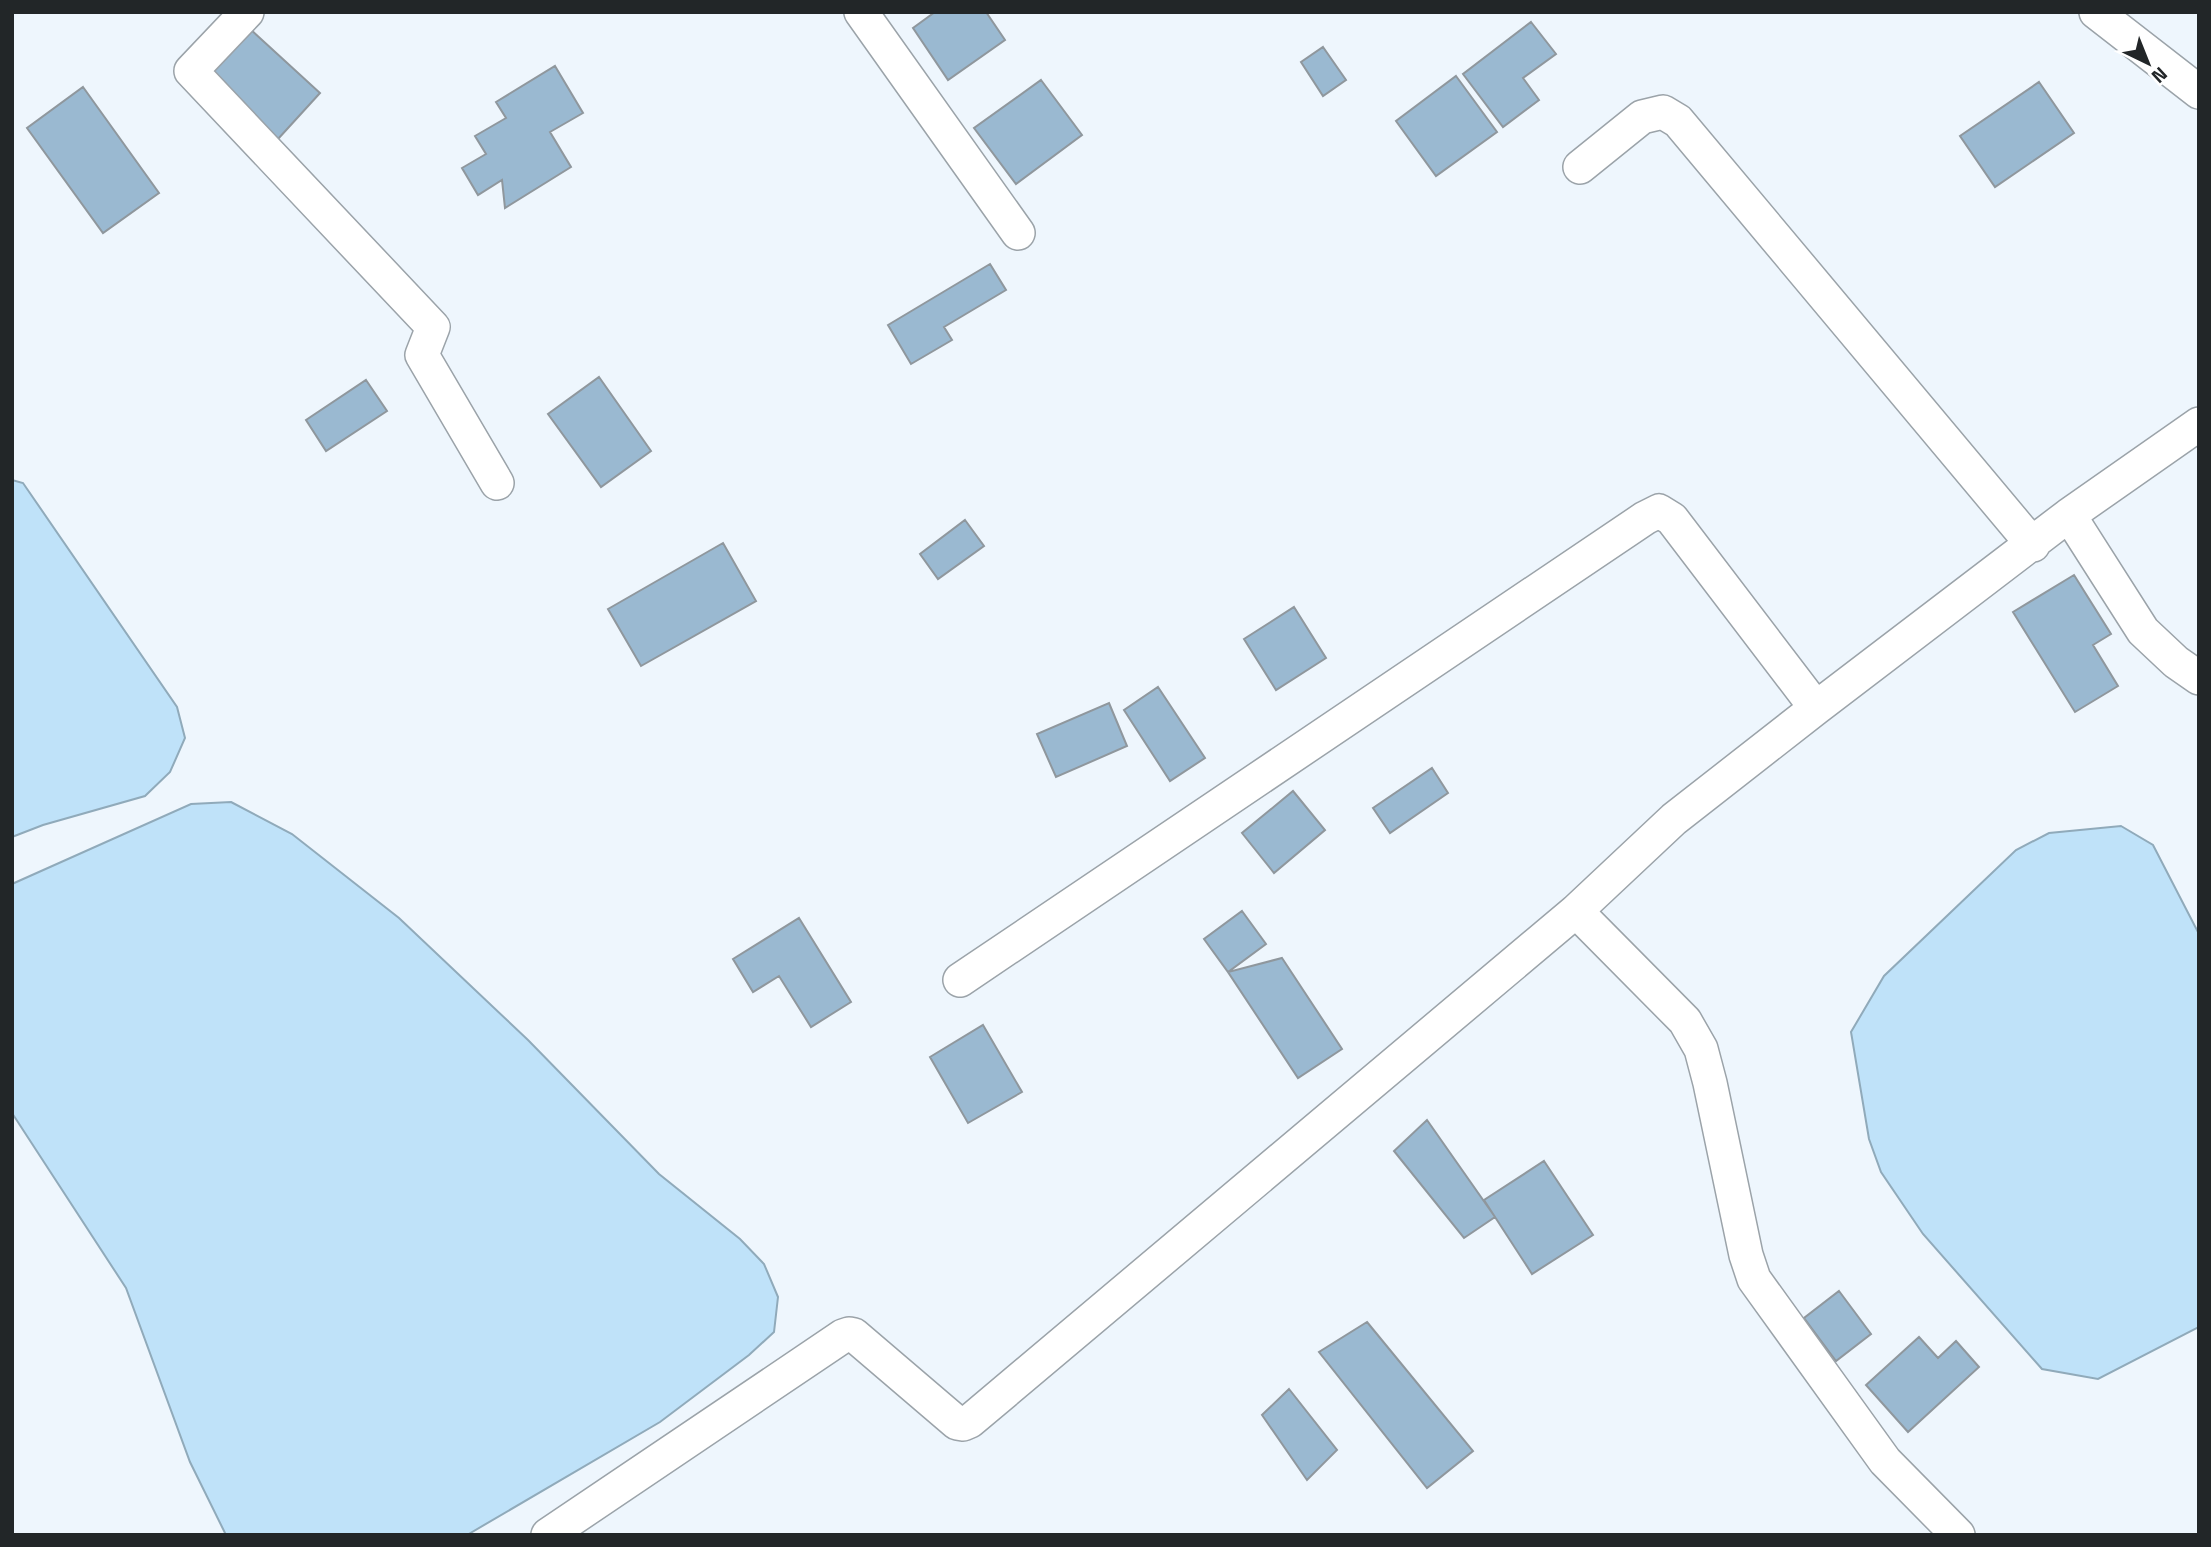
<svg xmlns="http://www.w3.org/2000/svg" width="2211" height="1547" viewBox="0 0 2211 1547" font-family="'Titillium Web',sans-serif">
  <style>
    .water { fill: #bfe2f9; stroke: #90aaba; stroke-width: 2 }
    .building { fill: #9ab9d1; stroke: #8f979d; stroke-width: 2 }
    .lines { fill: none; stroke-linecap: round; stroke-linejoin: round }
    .minor-casing { stroke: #9ba3a9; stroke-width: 36 }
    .minor { stroke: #fff; stroke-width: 33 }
  </style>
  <rect width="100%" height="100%" fill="#eef6fd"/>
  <path class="water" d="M12 480 23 483 177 707 185 738 170 772 145 796 43 825 12 837Z
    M231 802 292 834 399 918 528 1040 659 1174 740 1239 764 1264 778 1297 774 1332 749 1355 660 1422 467 1535H226L190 1462 126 1288 12 1113V884L191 804Z
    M2121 826 2153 845 2199 934V1327L2098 1379 2042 1369 1923 1234 1881 1172 1869 1139 1851 1032 1884 976 2016 850 2049 833Z"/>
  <path class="building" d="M935 12H986L1005 40 948 80 913 28Z
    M1531 22 1556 54 1523 78 1539 100 1503 127 1463 74Z
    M249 28 320 93 278 139 207 74Z
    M1323 47 1346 80 1323 96 1301 62Z
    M555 66 583 113 550 132 571 167 505 208 502 180 478 195 462 168 486 154 475 136 506 118 496 102Z
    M1456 76 1497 132 1436 176 1396 121Z
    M1041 80 1082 135 1016 184 974 128Z
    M2039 82 2074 133 1995 187 1960 136Z
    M83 87 159 193 103 233 27 128Z
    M990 264 1006 290 944 327 952 340 911 364 888 325Z
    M599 377 651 451 601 487 548 414Z
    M366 380 387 411 326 451 306 420Z
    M965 520 984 546 938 579 920 554Z
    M723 543 756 601 641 666 608 609Z
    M2074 575 2111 634 2093 645 2118 686 2075 712 2013 612Z
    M1294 607 1326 658 1276 690 1244 639Z
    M1158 687 1205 758 1170 781 1124 710Z
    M1109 703 1127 746 1056 777 1037 734Z
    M1432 768 1448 793 1390 833 1373 808Z
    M1293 791 1325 830 1274 873 1242 833Z
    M1242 911 1266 944 1228 972 1204 939Z
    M799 918 851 1002 811 1027 779 976 753 992 733 959Z
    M1282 958 1342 1049 1298 1078 1228 972Z
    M983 1025 1022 1092 968 1123 930 1057Z
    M1427 1120 1495 1217 1464 1238 1394 1151Z
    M1544 1161 1593 1235 1532 1274 1484 1200Z
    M1839 1291 1871 1334 1836 1361 1804 1318Z
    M1367 1322 1473 1451 1427 1488 1319 1352Z
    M1919 1337 1938 1358 1956 1341 1979 1367 1908 1432 1866 1385Z
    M1289 1389 1337 1450 1307 1480 1262 1415Z"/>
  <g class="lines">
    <defs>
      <path id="minor" d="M247 12 191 71 433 327 422 355 497 483
        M861 12 1018 233
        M2096 12 2199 92
        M1580 167 1642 117 1663 112 1678 121 2033 545
        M2069 515 2143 631 2176 662 2199 678
        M1576 911 1685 1021 1701 1049 1710 1083 1746 1255 1754 1279 1885 1461 1958 1535
        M960 980 1645 518 1659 511 1672 519 1816 708
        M548 1535 843 1336 849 1334 854 1335 957 1423 963 1424 970 1421 1576 911 1674 819 1816 708 2069 515 2199 424"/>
    </defs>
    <use href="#minor" class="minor-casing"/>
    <use href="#minor" class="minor"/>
  </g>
  <rect width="2211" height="1547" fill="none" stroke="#222628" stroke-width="28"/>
  <g transform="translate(2148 63) rotate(137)" stroke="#ffffff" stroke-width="5" paint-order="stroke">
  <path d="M0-5L12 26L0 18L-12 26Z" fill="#222628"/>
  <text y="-10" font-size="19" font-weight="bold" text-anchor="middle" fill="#222628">N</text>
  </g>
</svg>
